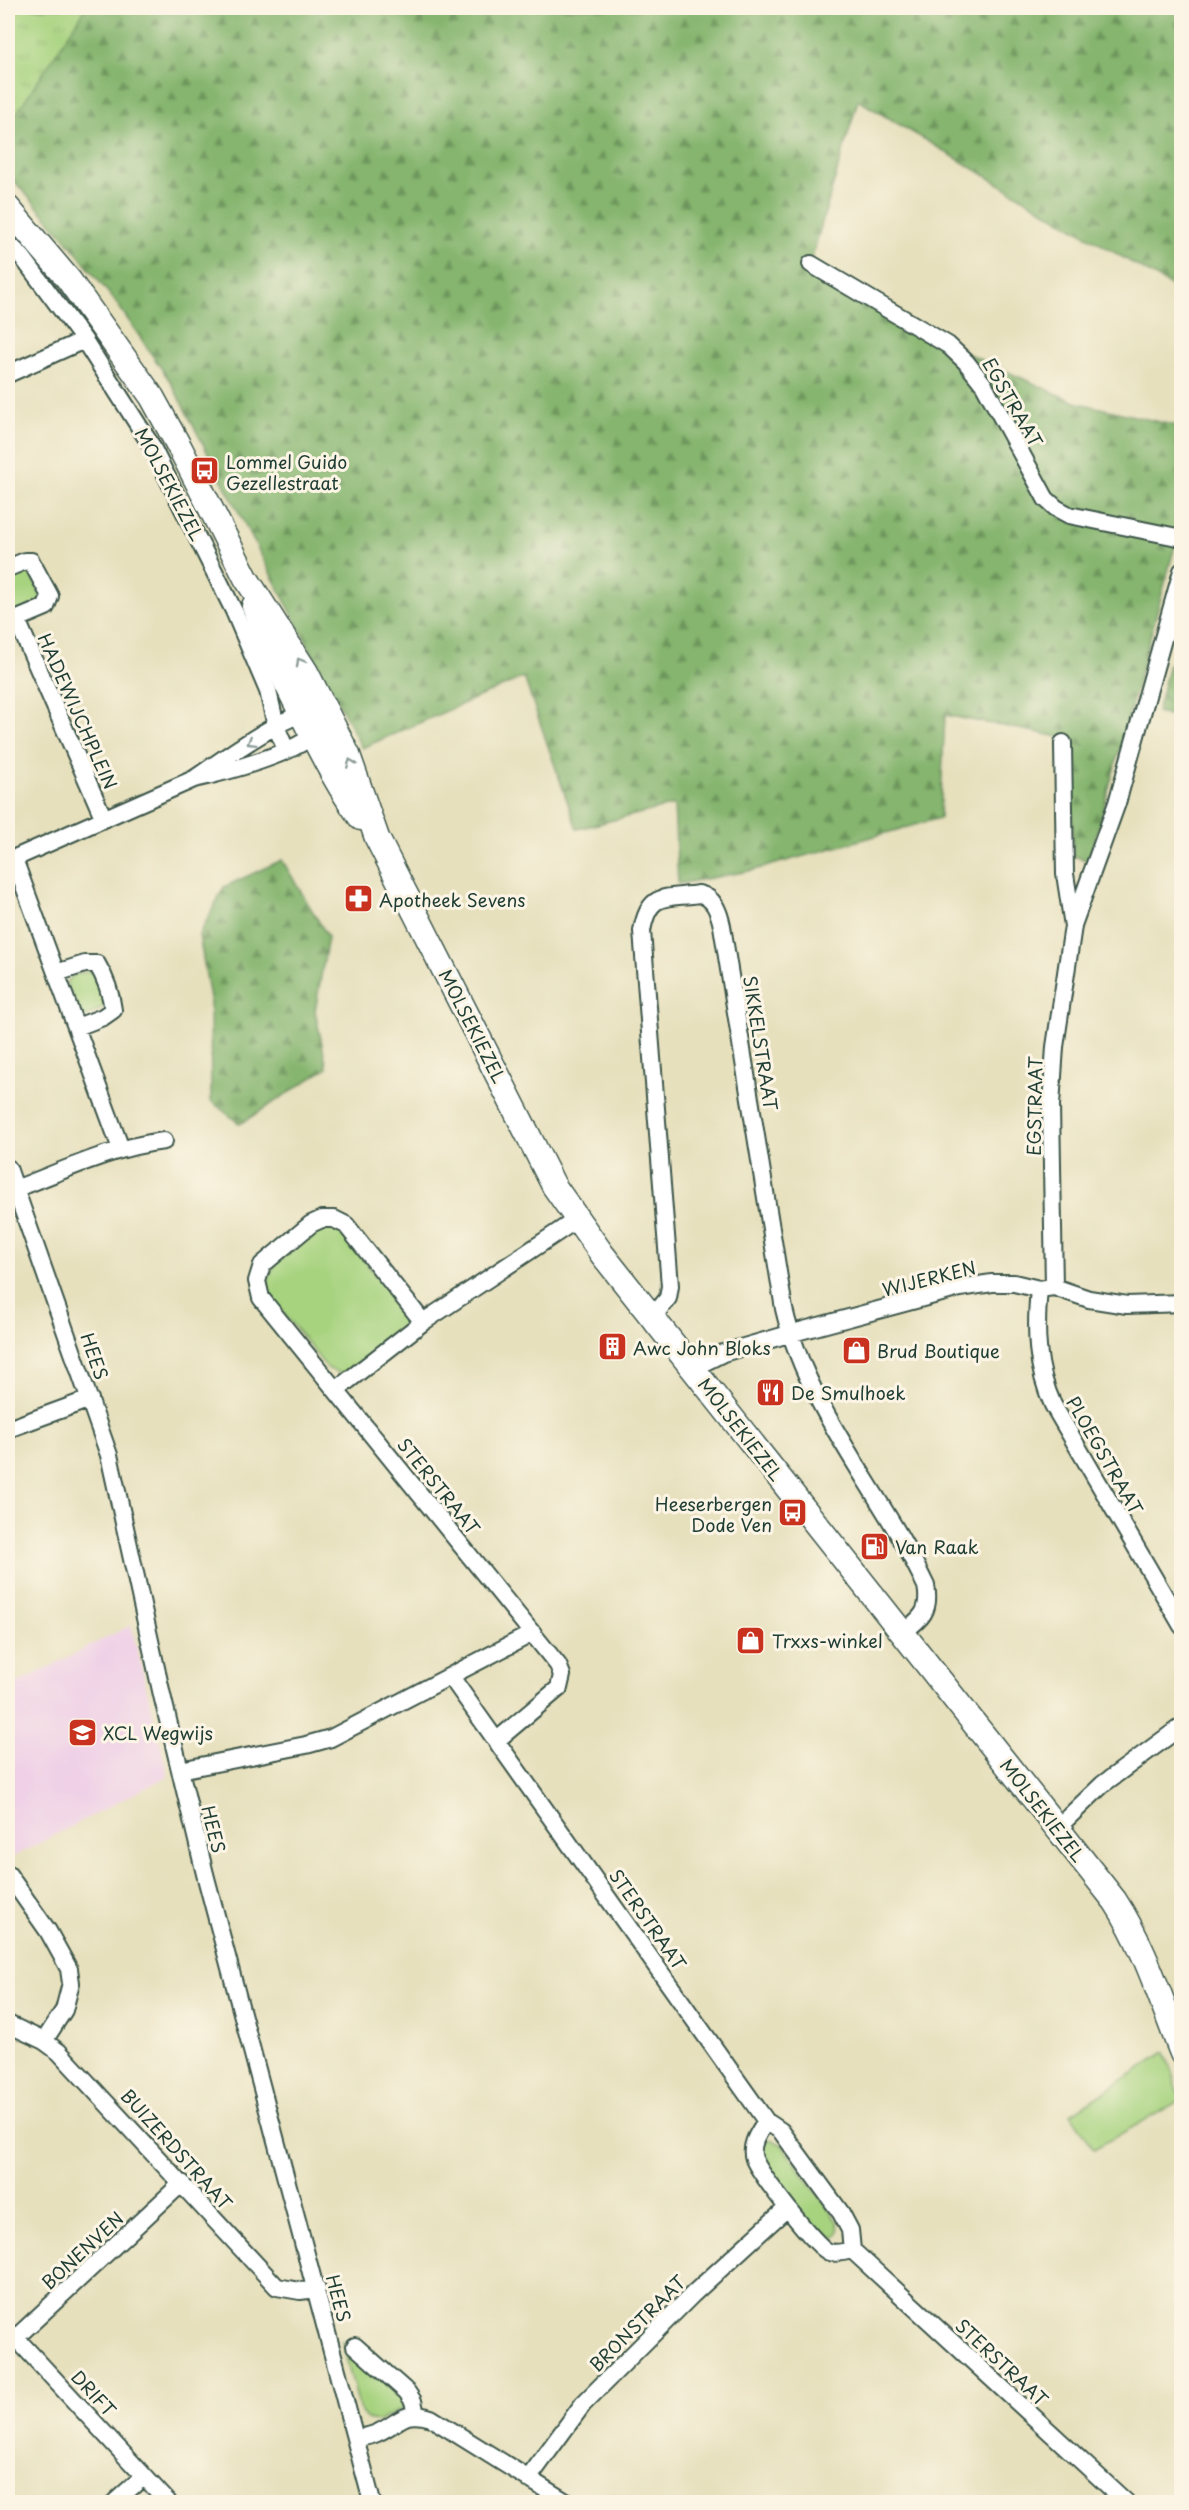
<svg xmlns="http://www.w3.org/2000/svg" width="1189" height="2510" viewBox="0 0 1189 2510" font-family="'Playpen Sans',sans-serif">
  <style>
    .built { fill: #efd0e7 }
    .green { fill: #a7d37f; stroke: #63885a; stroke-width: 1.5 }
    .forest { fill: url(#forest-firs); stroke: #527951; stroke-width: 1.5 }
    .park { fill: url(#park-tufts); stroke: #63885a; stroke-width: 1.5 }
    .lines { fill: none; stroke-linecap: round; stroke-linejoin: round }
    .street-casing { stroke: #3d5549; stroke-width: 20 }
    .secondary-casing { stroke: #3d5549; stroke-width: 27 }
    .street { stroke: #fff; stroke-width: 16 }
    .secondary { stroke: #fff; stroke-width: 24 }
    .oneway { stroke: #8f9e9a }
    .labels { text-anchor: middle; dominant-baseline: central; stroke-width: 6; stroke-linejoin: round; paint-order: stroke }
    .street-label { font-size: 18px; fill: #1f3d34; stroke: #fcf5e5 }
    .poi-label { font-size: 18px; fill: #1f3d34; stroke: #fcf5e5; text-anchor: start }
  </style>
  <defs>
    <pattern id="forest-firs" width="22" height="20" patternUnits="userSpaceOnUse" patternTransform="scale(1.5)"><rect width="22" height="20" fill="#85b56e"/><path d="M5 1l3.5 6h-7zM16 11l3.5 6h-7z" fill="#6c945b"/></pattern>
    <pattern id="park-tufts" width="24" height="20" patternUnits="userSpaceOnUse" patternTransform="scale(1.5)"><rect width="24" height="20" fill="#a7d37f"/><path d="M3 7l-1-3M5 7V3M7 7l1-3M15 17l-1-3M17 17v-4M19 17l1-3" fill="none" stroke="#8fb66e"/></pattern>
  </defs>
  <rect width="100%" height="100%" fill="#fcf5e5"/>
  <filter id="ink" filterUnits="userSpaceOnUse"><feTurbulence type="fractalNoise" baseFrequency=".0167" numOctaves="2"/><feDisplacementMap in="SourceGraphic" scale="12" xChannelSelector="R" yChannelSelector="G"/><feConvolveMatrix kernelMatrix="1 2 1 2 8 2 1 2 1" color-interpolation-filters="sRGB"/></filter>
  <filter id="wash" filterUnits="userSpaceOnUse"><feTurbulence type="fractalNoise" baseFrequency=".008" numOctaves="4" result="noise"/><feDisplacementMap in="SourceGraphic" scale="24" xChannelSelector="R" yChannelSelector="G"/><feGaussianBlur stdDeviation="1.35" result="paint"/><feColorMatrix in="noise" values="0 0 0 0 0 0 0 0 0 0 0 0 0 0 0 0 0 1.4 0 .05"/><feComposite in="paint" operator="in"/></filter>
  <g filter="url(#wash)">
    <rect width="100%" height="100%" fill="#e6e0bd"/>
    <path class="built" d="M131 1625 168 1776 13 1857 8 1849V1688Z"/>
    <path class="green" d="M26 567 42 596 41 601 8 617V574Z
      M95 970 108 1005 86 1017 81 1016 66 983 73 975Z
      M317 1229H336L344 1236 404 1310 408 1320 405 1328 351 1371 341 1374 327 1368 268 1294C263 1263 296 1246 317 1229Z
      M1165 2052 1181 2100 1094 2149 1071 2114Z
      M770 2139 781 2144 837 2221C841 2232 838 2239 826 2242L820 2238 759 2153 760 2146Z
      M342 2342 399 2390 409 2408 400 2410 378 2422 367 2419 360 2410Z"/>
    <path class="forest" d="M8 8H1181V292L858 100 810 264 966 353 1075 402 1181 427V524L1089 861 1073 856 1071 739 945 715 940 818 754 870 678 884 674 805 577 829 524 677 362 748 170 381 118 305 64 237 8 174Z
      M1169 664 1181 667V718L1157 712Z
      M282 860 328 937 315 1011 327 1068 240 1124 211 1101 210 998 199 935 224 887Z"/>
    <path class="park" d="M8 8H86L8 126Z"/>
  </g>
  <g filter="url(#ink)">
    <g class="lines">
      <defs>
        <path id="street" d="M8 243 23 258 84 340 151 445 234 611 268 691 276 726 286 750
          M811 264 948 345 966 362 984 385 1046 499 1056 508 1069 515 1182 538
          M8 374 84 340
          M8 568 25 561H31L50 596 46 607 8 623
          M17 620 104 819
          M194 779C216 764 286 713 309 713
          M14 859 121 1149
          M8 861 194 779C222 773 304 752 318 729
          M1073 925 1117 803 1182 571
          M56 973 85 964H97C106 979 111 993 113 1010L103 1017 77 1027
          M8 1168 109 1455 162 1695 205 1874 372 2502
          M15 1189C63 1171 112 1147 164 1141
          M1054 1287 1051 1105 1055 1047 1073 926 1065 874 1063 743
          M1039 1289C1035 1330 1036 1368 1053 1405L1182 1626
          M652 1318 668 1298 670 1286 642 931C649 891 665 899 699 894 714 897 719 912 722 926L784 1309C808 1412 882 1492 926 1586 931 1611 921 1619 902 1633
          M423 1322 346 1225 334 1219H322L311 1224 262 1265 257 1281 261 1298 558 1665 562 1675 559 1688 496 1741
          M693 1368 723 1353 789 1334 960 1288 992 1283H1014L1039 1289 1054 1287 1089 1299 1127 1305 1182 1303
          M336 1390 423 1322 576 1220
          M8 1429 90 1399
          M451 1677 766 2121
          M180 1770 306 1745 331 1738 533 1633
          M1057 1828 1103 1784 1182 1726
          M8 1874 48 1931 69 1969 71 1983 64 2010 44 2041
          M8 2024 44 2041 59 2052 277 2287 300 2291 317 2289
          M852 2250C845 2252 837 2254 829 2252 816 2248 760 2174 754 2159 749 2145 759 2132 766 2121L781 2131 841 2213 850 2230 852 2250 1126 2502
          M16 2338 168 2502
          M8 2345 182 2183
          M355 2346 407 2392 413 2401 416 2414
          M357 2438C363 2437 371 2436 377 2433 400 2423 403 2409 431 2418L566 2502
          M528 2479 583 2404 693 2294 787 2208
          M115 2502 144 2476"/>
        <path id="secondary" d="M8 208 69 280 152 397 180 448 246 578 306 672 348 755 377 838 554 1186 602 1254 1115 1901C1145 1947 1161 2001 1182 2053
          M254 606C267 645 285 681 303 717 321 752 338 787 361 818"/>
      </defs>
      <use href="#street" class="street-casing"/>
      <use href="#secondary" class="secondary-casing"/>
      <use href="#street" class="street"/>
      <use href="#secondary" class="secondary"/>
    </g>
    <defs><path id="oneway-chevron" d="M-2-3.5L2.5 0L-2 3.5" fill="none" stroke-width="1.6" stroke-linecap="round" stroke-linejoin="round" transform="scale(1.5)"/></defs>
    <g class="oneway">
      <use href="#oneway-chevron" transform="translate(300 662) rotate(-120)"/>
      <use href="#oneway-chevron" transform="translate(251 742) rotate(148)"/>
      <use href="#oneway-chevron" transform="translate(351 763) rotate(-111)"/>
    </g>
  </g>
  <defs>
    <symbol id="bus-square" viewBox="-11 -11 22 22"><rect x="-9" y="-9" width="18" height="18" rx="4" fill="#c8321e" stroke="#fcf5e5"/><path d="M-5-6H5V4H4V6H2V4H-2V6H-4V4H-5ZM-3.5-4V0h7V-4ZM-3.5 1.2v1.5H-2V1.2ZM2 1.2v1.5H3.5V1.2Z" fill="#fff"/></symbol>
    <symbol id="pharmacy-square" viewBox="-11 -11 22 22"><rect x="-9" y="-9" width="18" height="18" rx="4" fill="#c8321e" stroke="#fcf5e5"/><path d="M-2-6h4v4h4v4h-4v4h-4v-4h-4v-4h4Z" fill="#fff"/></symbol>
    <symbol id="building-square" viewBox="-11 -11 22 22"><rect x="-9" y="-9" width="18" height="18" rx="4" fill="#c8321e" stroke="#fcf5e5"/><path d="M-4-6H4V6H1V3H-1V6H-4ZM-2.5-4.3h1.7v1.8h-1.7ZM.8-4.3h1.7v1.8H.8ZM-2.5-1h1.7V.8h-1.7ZM.8-1h1.7V.8H.8Z" fill="#fff"/></symbol>
    <symbol id="shop-square" viewBox="-11 -11 22 22"><rect x="-9" y="-9" width="18" height="18" rx="4" fill="#c8321e" stroke="#fcf5e5"/><path d="M-5-2.5h2.3a2.7 3.5 0 0 1 5.4 0H5L5.5 6h-11ZM-1.5-2.5h3a1.5 2.3 0 0 0-3 0Z" fill="#fff"/></symbol>
    <symbol id="restaurant-square" viewBox="-11 -11 22 22"><rect x="-9" y="-9" width="18" height="18" rx="4" fill="#c8321e" stroke="#fcf5e5"/><path d="M-5-6h1v4h1v-4h1v4h1v-4h1v5L-1.5 .5V6h-2V.5L-5-1ZM5-6V6H3V1.5H1.5Q1.5-4 5-6Z" fill="#fff"/></symbol>
    <symbol id="fuel-square" viewBox="-11 -11 22 22"><rect x="-9" y="-9" width="18" height="18" rx="4" fill="#c8321e" stroke="#fcf5e5"/><path d="M-5.5-6h7V0h2V4h1.3V-2.5L3-4.5l.8-.8L6-3V5H2.5V1h-1V6h-7ZM-4.2-4.7v3.2H.2V-4.7Z" fill="#fff"/></symbol>
    <symbol id="school-square" viewBox="-11 -11 22 22"><rect x="-9" y="-9" width="18" height="18" rx="4" fill="#c8321e" stroke="#fcf5e5"/><path d="M0-5L7-2L0 1L-7-2ZM-4 1L0 2.5L4 1V4Q0 6-4 4Z" fill="#fff"/></symbol>
  </defs>
  <g fill-rule="evenodd">
    <use href="#bus-square" x="188" y="454" width="33" height="33"/>
    <use href="#pharmacy-square" x="342" y="882" width="33" height="33"/>
    <use href="#building-square" x="596" y="1330" width="33" height="33"/>
    <use href="#shop-square" x="840" y="1334" width="33" height="33"/>
    <use href="#restaurant-square" x="754" y="1376" width="33" height="33"/>
    <use href="#bus-square" x="776" y="1496" width="33" height="33"/>
    <use href="#fuel-square" x="858" y="1530" width="33" height="33"/>
    <use href="#shop-square" x="734" y="1624" width="33" height="33"/>
    <use href="#school-square" x="66" y="1716" width="33" height="33"/>
  </g>
  <g class="labels">
    <g class="street-label">
      <text transform="translate(1013 402) rotate(60)">EGSTRAAT</text>
      <text transform="translate(170 484) rotate(62)">MOLSEKIEZEL</text>
      <text transform="translate(78 711) rotate(66)">HADEWIJCHPLEIN</text>
      <text transform="translate(473 1026) rotate(63)">MOLSEKIEZEL</text>
      <text transform="translate(761 1043) rotate(81)">SIKKELSTRAAT</text>
      <text transform="translate(1034 1106) rotate(-89)">EGSTRAAT</text>
      <text transform="translate(929 1278) rotate(-14)">WIJERKEN</text>
      <text transform="translate(95 1356) rotate(71)">HEES</text>
      <text transform="translate(741 1429) rotate(52)">MOLSEKIEZEL</text>
      <text transform="translate(1105 1455) rotate(60)">PLOEGSTRAAT</text>
      <text transform="translate(439 1486) rotate(51)">STERSTRAAT</text>
      <text transform="translate(1043 1810) rotate(52)">MOLSEKIEZEL</text>
      <text transform="translate(214 1829) rotate(76)">HEES</text>
      <text transform="translate(648 1919) rotate(55)">STERSTRAAT</text>
      <text transform="translate(177 2149) rotate(48)">BUIZERDSTRAAT</text>
      <text transform="translate(82 2250) rotate(-43)">BONENVEN</text>
      <text transform="translate(339 2298) rotate(75)">HEES</text>
      <text transform="translate(637 2323) rotate(-45)">BRONSTRAAT</text>
      <text transform="translate(1002 2362) rotate(43)">STERSTRAAT</text>
      <text transform="translate(94 2393) rotate(47)">DRIFT</text>
    </g>
    <g class="poi-label">
      <text x="226" y="461">Lommel Guido<tspan x="226" dy="21">Gezellestraat</tspan></text>
      <text x="379" y="899">Apotheek Sevens</text>
      <text x="633" y="1347">Awc John Bloks</text>
      <text x="877" y="1350">Brud Boutique</text>
      <text x="791" y="1392">De Smulhoek</text>
      <text x="772" y="1503" text-anchor="end">Heeserbergen<tspan x="772" dy="21">Dode Ven</tspan></text>
      <text x="895" y="1546">Van Raak</text>
      <text x="772" y="1640">Trxxs-winkel</text>
      <text x="103" y="1732">XCL Wegwijs</text>
    </g>
  </g>
  <rect width="1189" height="2510" fill="none" stroke="#fcf5e5" stroke-width="30"/>
</svg>
